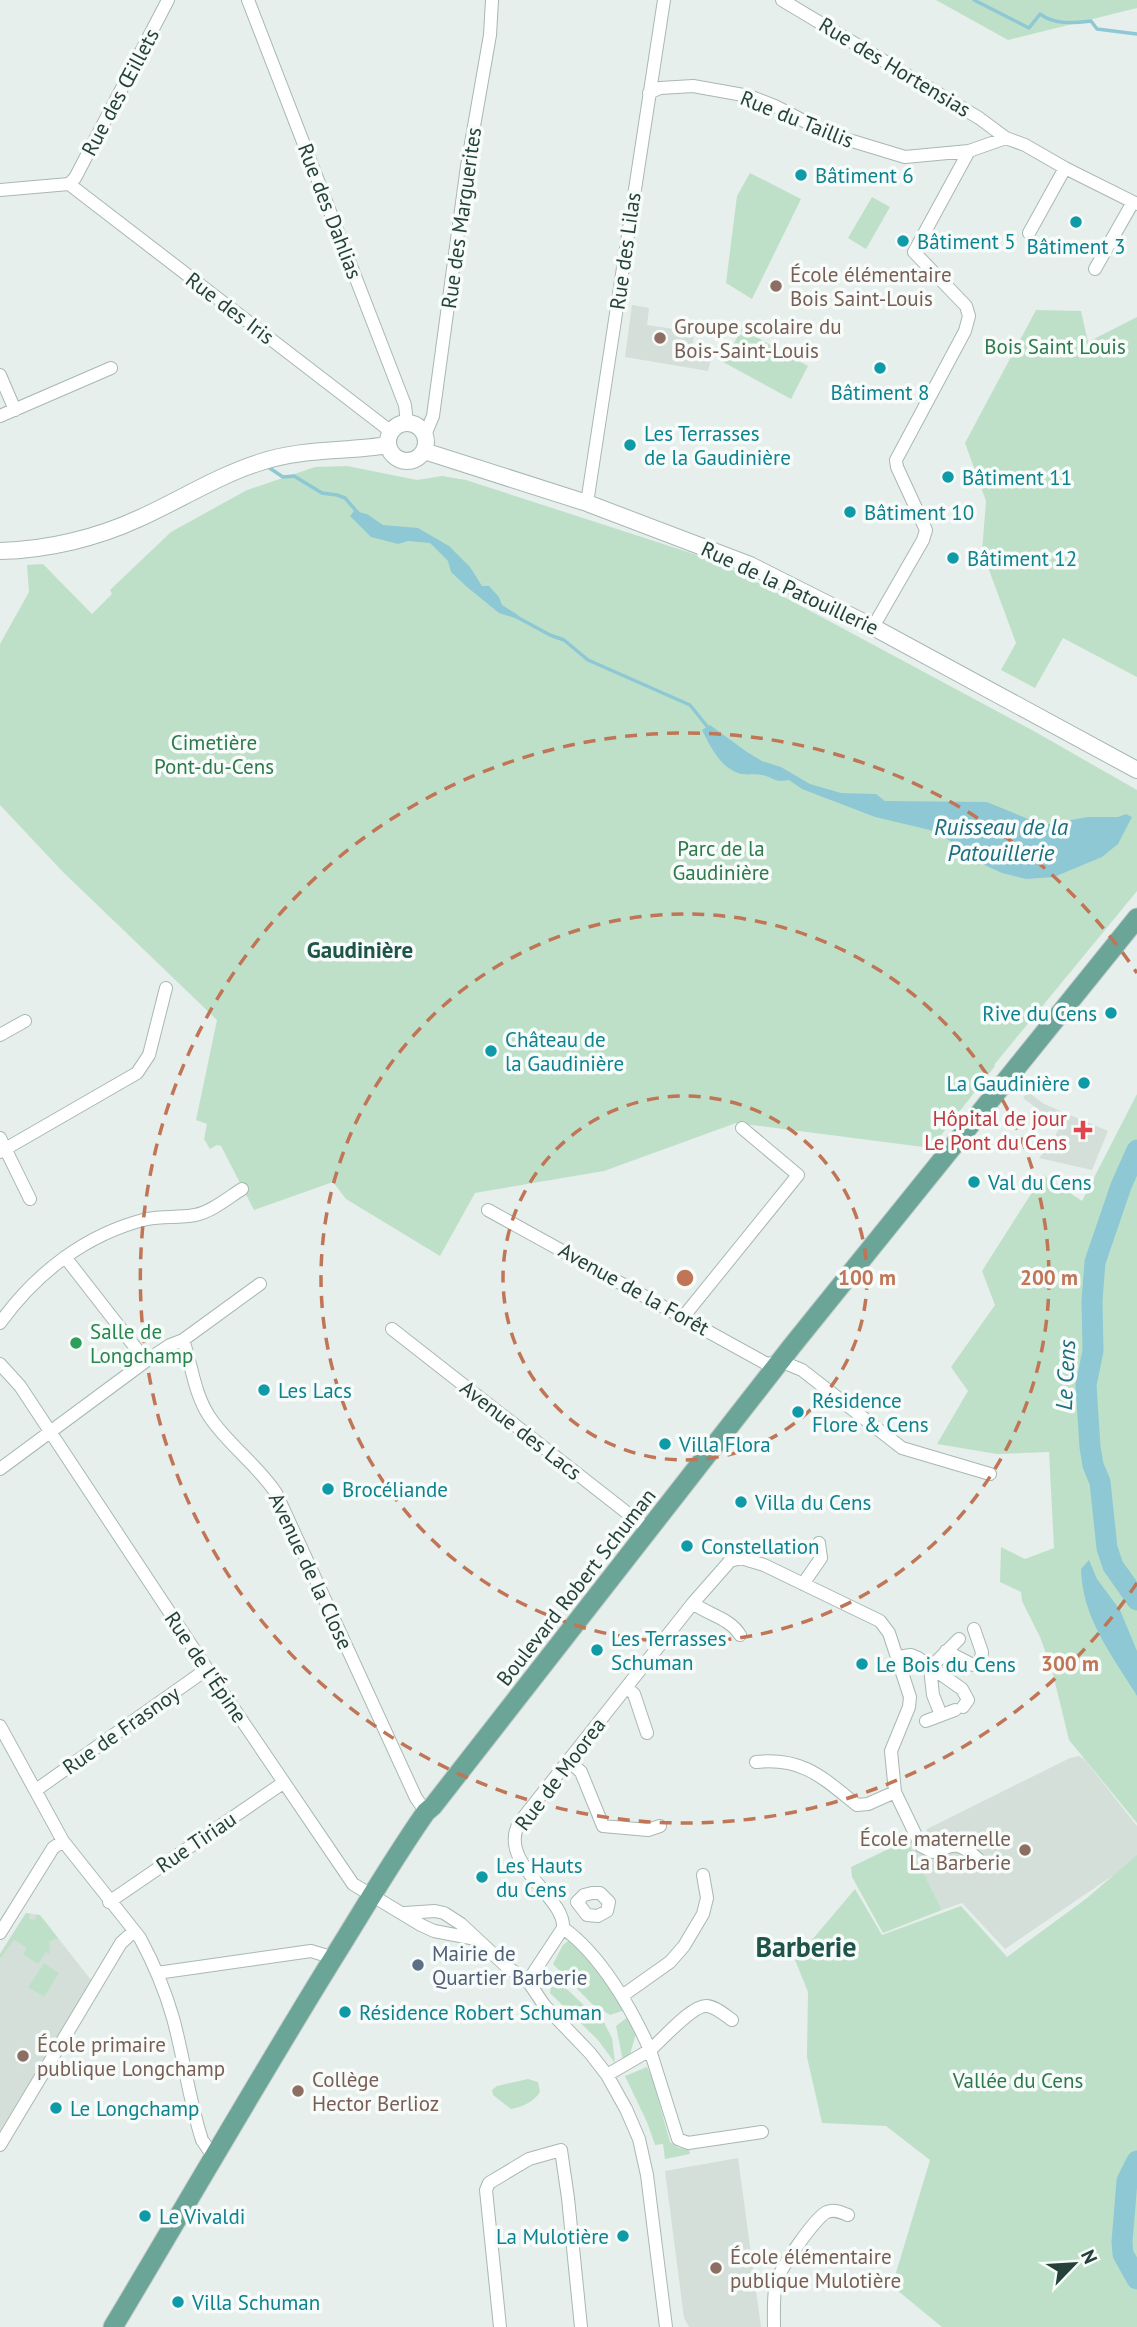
<svg xmlns="http://www.w3.org/2000/svg" width="1137" height="2327" viewBox="0 0 1137 2327" font-family="'PT Sans',sans-serif">
  <style>
    .built { fill: #d4dfda }
    .green { fill: #bfe0c8 }
    .water { fill: #8ec8d4 }
    .lines { fill: none; stroke-linecap: round; stroke-linejoin: round }
    .stream { stroke: #8ec8d4; stroke-width: 3.5 }
    .river { stroke: #8ec8d4; stroke-width: 21 }
    .minor-casing { stroke: #a8b8b2; stroke-width: 14 }
    .tertiary-casing { stroke: #a8b8b2; stroke-width: 18 }
    .primary-casing { stroke: #c2cac8; stroke-width: 21 }
    .minor { stroke: #fff; stroke-width: 12 }
    .tertiary { stroke: #fff; stroke-width: 16 }
    .primary { stroke: #6aa597; stroke-width: 19 }
    .ring { fill: none; stroke: #c07556; stroke-width: 3.5; stroke-dasharray: 12 9 }
    .culture-dot { fill: #0f9aa8; stroke: #f7fbf9; stroke-width: 2.5 }
    .education-dot { fill: #8d6e63; stroke: #f7fbf9; stroke-width: 2.5 }
    .health-dot { fill: #e0444e; stroke: #f7fbf9; stroke-width: 2.5 }
    .leisure-dot { fill: #2e9e5b; stroke: #f7fbf9; stroke-width: 2.5 }
    .service-dot { fill: #5c6f8a; stroke: #f7fbf9; stroke-width: 2.5 }
    .labels { text-anchor: middle; dominant-baseline: central; stroke-width: 7; stroke-linejoin: round; paint-order: stroke }
    .street-label { font-size: 21px; fill: #24423a; stroke: #f7fbf9 }
    .culture-label { font-size: 21px; fill: #0d838f; stroke: #f7fbf9; text-anchor: start }
    .education-label { font-size: 21px; fill: #785e54; stroke: #f7fbf9; text-anchor: start }
    .park-label { font-size: 21px; fill: #2d794c; stroke: #f7fbf9 }
    .health-label { font-size: 21px; fill: #be3a42; stroke: #f7fbf9; text-anchor: end }
    .leisure-label { font-size: 21px; fill: #27864d; stroke: #f7fbf9; text-anchor: start }
    .service-label { font-size: 21px; fill: #4e5e75; stroke: #f7fbf9; text-anchor: start }
    .water-label { font-size: 23px; font-style: italic; fill: #1c6d7f; stroke: #f7fbf9 }
    .neighbourhood-label { font-size: 23px; font-weight: bold; fill: #1f5448; stroke: #f7fbf9 }
    .district-label { font-size: 28px; font-weight: bold; fill: #1f5448; stroke: #f7fbf9 }
    .centre { fill: #c07556; stroke: #f7fbf9; stroke-width: 3.5 }
    .ring-label { font-size: 21px; text-anchor: middle; font-weight: bold; fill: #c07556; stroke: #f7fbf9; stroke-width: 7; stroke-linejoin: round; paint-order: stroke }
  </style>
  <rect width="100%" height="100%" fill="#e6efeb"/>
  <path class="built" d="M632 305 649 308 647 325 694 332 693 344 714 348 708 371 625 357Z
    M1028 1092 1044 1104 1108 1131 1092 1170 1039 1158 1052 1143 1058 1130 1056 1128 1061 1120 1042 1112 1023 1098Z
    M1079 1756 1085 1760 1137 1826V1859L1005 1949 962 1903 942 1910 907 1840 913 1842 924 1836 927 1829 1070 1758Z
    M26 1913 40 1915 91 1980 0 2132V1954Z
    M738 2158 761 2327H689L684 2318 665 2171Z"/>
  <path class="green" d="M936 0H1137V8L1008 40Z
    M750 173 801 199 752 299 726 283 737 196Z
    M872 197 890 207 866 249 848 238Z
    M1036 310 1081 311 1088 342 1137 317V677L1063 638 1035 688 1001 670 1016 643 982 551 986 501 965 443Z
    M742 329 808 366 791 399 723 362Z
    M347 466 417 480 442 476 466 480 694 554 738 572 1032 730 1137 790V891L994 1065 995 1066 931 1148 736 1123 604 1171 475 1193 440 1256 346 1199 333 1182 254 1210 221 1146 217 1145 210 1149 204 1139 207 1124 196 1120 217 1020 63 872 0 805V644L29 592 27 565 43 564 92 614 112 594 110 590 171 532 247 490 315 467Z
    M1137 1094V1823L1069 1740 1052 1670 1040 1637 1022 1601 1021 1592 1000 1582 1001 1547 1025 1559 1054 1548 1049 1452 997 1454 937 1444 968 1391 951 1367 995 1305 982 1271 1043 1175 1082 1201Z
    M907 1840 942 1910 883 1933 852 1877 851 1867Z
    M1137 1855V2327H942L892 2286 930 2160 886 2126 822 2123 807 2057 808 1992 795 1960 855 1889 882 1935 961 1906 1007 1957 1087 1898Z
    M26 1913 30 1914 29 1919 35 1920 36 1915H40L58 1938 49 1942 50 1954 46 1952 38 1964 23 1954 27 1948 14 1940 0 1959V1954Z
    M568 1941H573L586 1955 625 2010 610 2015 592 2004 553 1964 563 1945Z
    M44 1963 59 1973 44 1997 28 1987Z
    M553 1976 589 2010 601 2017 612 2038 615 2063 598 2040 550 1993Z
    M629 2016 637 2030 629 2058 623 2061 616 2026Z
    M647 2067 652 2077 670 2142 679 2148 689 2149 690 2154 665 2159 663 2144 655 2145 647 2122 625 2076Z
    M528 2079 538 2082 540 2092C534 2102 522 2107 511 2109L493 2095 492 2090 497 2086Z"/>
  <path class="water" d="M354 511 367 514 383 525 418 528 449 546 470 567 482 586H489L499 597 502 605 518 615 515 618 499 613 467 587 451 572 448 561 430 543 408 541 398 544 371 537 350 516Z
    M710 725 747 752 762 761 781 767 810 784 841 793 876 794 885 801 987 802 1043 825 1088 817H1118L1126 814 1132 817 1118 844 1102 857 1054 877 1026 879 1002 873 980 863 949 840 930 830 875 817 802 789 789 780C774 783 773 777 762 775 754 773 746 776 738 773 720 767 710 746 702 730Z
    M1089 1560 1097 1579 1120 1610 1137 1651V1696C1112 1655 1082 1618 1081 1569Z"/>
  <g class="lines">
    <path class="stream" d="M974 0 1029 28 1040 14C1055 25 1073 23 1091 21L1097 29 1137 34
      M268 467 283 477 294 476 322 493 337 495 345 498 358 513
      M515 616 550 635 564 640 588 660 690 705 710 730"/>
    <path class="river" d="M1137 1150 1121 1186 1095 1262 1092 1301 1093 1351 1086 1385 1090 1447 1093 1465 1100 1482 1107 1548 1113 1566 1137 1600
      M1137 2161 1127 2181 1122 2242 1123 2254 1137 2279"/>
    <defs>
      <path id="minor" d="M248 0 405 405 407 423
        M782 0 979 118 1006 138 1025 145 1065 168 1137 204
        M649 93 660 88 693 86 749 96 775 106 829 134 905 157 969 151 1006 138
        M69 184 385 427 393 430
        M69 184 75 178 168 0
        M0 190 69 184
        M1029 233 1065 168
        M1095 269 1133 202
        M0 375 15 410
        M0 416 111 368
        M425 435 433 416 467 166 490 35 492 0
        M587 503 664 0
        M873 627 923 540 926 530 897 467 896 460 965 331 969 316 966 306 914 252 969 151
        M0 1035 25 1021
        M0 1138 30 1199
        M0 1152 137 1073 149 1055 166 988
        M488 1210 767 1364 780 1361 802 1370 902 1448 990 1474
        M65 1257 146 1361
        M684 1316 798 1175 742 1128
        M0 1323C36 1273 86 1234 147 1219 163 1216 179 1218 195 1215 211 1212 228 1198 242 1189
        M392 1329 649 1530
        M183 1340C192 1365 194 1393 209 1416 228 1445 257 1464 276 1493L416 1798 426 1812
        M0 1364 20 1386 207 1669 353 1884 421 1925 434 1931 476 1939
        M0 1469 146 1361 170 1345 183 1340 260 1284
        M803 1584 821 1558 819 1543
        M693 1603C708 1615 730 1618 740 1635
        M946 1651 973 1665 980 1664 982 1652 974 1629
        M898 1657 911 1655 918 1658 962 1689 968 1700 963 1707
        M627 1688 634 1694 647 1733
        M941 1715 933 1695 930 1668 959 1639
        M926 1721 955 1710
        M0 1726 63 1841 140 1938C154 1964 165 1990 173 2018 184 2058 189 2100 202 2140L213 2156
        M568 1760 581 1772 603 1826 648 1830 660 1826
        M36 1790 207 1669
        M895 1792 921 1846 933 1852C956 1843 959 1842 978 1859
        M592 1893H600L609 1902 607 1911 598 1916 587 1915 577 1902 584 1895Z
        M109 1902 283 1783
        M405 1913 435 1911 444 1913 461 1924 507 1967 528 1981 544 2005 590 2053 607 2075 626 2109 639 2139 647 2175 666 2327
        M0 1933 53 1848 63 1841
        M157 1973 311 1951 334 1958
        M528 1981 563 1928
        M622 1996 670 1962 684 1946 703 1914 707 1898 703 1875
        M732 2020C725 2015 716 2007 707 2006 693 2004 663 2039 650 2050L678 2139 688 2143 762 2132
        M607 2075 650 2050C632 2009 600 1954 563 1928 566 1897 497 1864 519 1823L693 1603 730 1561 741 1558 764 1565 880 1621 889 1633 910 1697 909 1707 891 1751 895 1792 868 1804 857 1805C823 1778 803 1757 756 1762
        M0 2145 121 1943 134 1931
        M500 2327 486 2190 489 2183 529 2159 561 2150 568 2198 581 2327
        M774 2327C774 2312 773 2297 776 2283 779 2270 816 2216 827 2212 834 2209 841 2212 848 2215"/>
      <path id="tertiary" d="M388 442a19 19 0 1 1 38 0a19 19 0 1 1-38 0Z
        M424 451 587 503 750 565 873 627 1137 770
        M0 551C47 550 97 538 140 518 180 500 219 475 261 462 303 448 346 452 388 445"/>
      <path id="primary" d="M113 2327C185 2207 255 2085 329 1965 361 1914 391 1862 426 1812L433 1806 792 1346 1137 918"/>
    </defs>
    <use href="#minor" class="minor-casing"/>
    <use href="#tertiary" class="tertiary-casing"/>
    <use href="#primary" class="primary-casing"/>
    <use href="#minor" class="minor"/>
    <use href="#tertiary" class="tertiary"/>
    <use href="#primary" class="primary"/>
  </g>
  <g class="ring">
    <circle cx="685" cy="1278" r="182"/>
    <circle cx="685" cy="1278" r="364"/>
    <path d="M1137 1583A545 545 0 1 1 1137 973"/>
  </g>
  <g class="culture-dot">
    <circle cx="801" cy="175" r="7"/>
    <circle cx="1076" cy="222" r="7"/>
    <circle cx="903" cy="241" r="7"/>
    <circle cx="880" cy="368" r="7"/>
    <circle cx="630" cy="445" r="7"/>
    <circle cx="948" cy="477" r="7"/>
    <circle cx="850" cy="512" r="7"/>
    <circle cx="953" cy="558" r="7"/>
    <circle cx="1111" cy="1013" r="7"/>
    <circle cx="491" cy="1051" r="7"/>
    <circle cx="1084" cy="1083" r="7"/>
    <circle cx="974" cy="1182" r="7"/>
    <circle cx="264" cy="1390" r="7"/>
    <circle cx="798" cy="1412" r="7"/>
    <circle cx="665" cy="1444" r="7"/>
    <circle cx="328" cy="1489" r="7"/>
    <circle cx="741" cy="1502" r="7"/>
    <circle cx="687" cy="1546" r="7"/>
    <circle cx="597" cy="1650" r="7"/>
    <circle cx="862" cy="1664" r="7"/>
    <circle cx="482" cy="1877" r="7"/>
    <circle cx="345" cy="2012" r="7"/>
    <circle cx="56" cy="2108" r="7"/>
    <circle cx="145" cy="2216" r="7"/>
    <circle cx="623" cy="2236" r="7"/>
    <circle cx="178" cy="2302" r="7"/>
  </g>
  <g class="education-dot">
    <circle cx="776" cy="286" r="7"/>
    <circle cx="660" cy="338" r="7"/>
    <circle cx="1025" cy="1850" r="7"/>
    <circle cx="23" cy="2056" r="7"/>
    <circle cx="298" cy="2091" r="7"/>
    <circle cx="716" cy="2268" r="7"/>
  </g>
  <path class="health-dot" d="M1079.5 1119.5h7v7h7v7h-7v7h-7v-7h-7v-7h7z"/>
  <circle class="leisure-dot" cx="76" cy="1343" r="7"/>
  <circle class="service-dot" cx="418" cy="1965" r="7"/>
  <g class="labels">
    <g class="street-label">
      <text transform="translate(895 67) rotate(31)">Rue des Hortensias</text>
      <text transform="translate(120 92) rotate(-62)">Rue des Œillets</text>
      <text transform="translate(797 119) rotate(22)">Rue du Taillis</text>
      <text transform="translate(330 211) rotate(69)">Rue des Dahlias</text>
      <text transform="translate(461 218) rotate(-82)">Rue des Marguerites</text>
      <text transform="translate(625 251) rotate(-82)">Rue des Lilas</text>
      <text transform="translate(230 308) rotate(37)">Rue des Iris</text>
      <text transform="translate(790 588) rotate(25)">Rue de la Patouillerie</text>
      <text transform="translate(634 1289) rotate(29)">Avenue de la Forêt</text>
      <text transform="translate(521 1430) rotate(38)">Avenue des Lacs</text>
      <text transform="translate(311 1571) rotate(65)">Avenue de la Close</text>
      <text transform="translate(576 1587) rotate(-52)">Boulevard Robert Schuman</text>
      <text transform="translate(206 1667) rotate(56)">Rue de l'Épine</text>
      <text transform="translate(121 1730) rotate(-35)">Rue de Frasnoy</text>
      <text transform="translate(560 1774) rotate(-53)">Rue de Moorea</text>
      <text transform="translate(196 1842) rotate(-34)">Rue Tiriau</text>
    </g>
    <g class="culture-label">
      <text x="815" y="175">Bâtiment 6</text>
      <text x="917" y="241">Bâtiment 5</text>
      <text x="1076" y="246" text-anchor="middle">Bâtiment 3</text>
      <text x="880" y="392" text-anchor="middle">Bâtiment 8</text>
      <text x="644" y="433">Les Terrasses<tspan x="644" dy="24">de la Gaudinière</tspan></text>
      <text x="962" y="477">Bâtiment 11</text>
      <text x="864" y="512">Bâtiment 10</text>
      <text x="967" y="558">Bâtiment 12</text>
      <text x="1097" y="1013" text-anchor="end">Rive du Cens</text>
      <text x="505" y="1039">Château de<tspan x="505" dy="24">la Gaudinière</tspan></text>
      <text x="1070" y="1083" text-anchor="end">La Gaudinière</text>
      <text x="988" y="1182">Val du Cens</text>
      <text x="278" y="1390">Les Lacs</text>
      <text x="812" y="1400">Résidence<tspan x="812" dy="24">Flore &amp; Cens</tspan></text>
      <text x="679" y="1444">Villa Flora</text>
      <text x="342" y="1489">Brocéliande</text>
      <text x="755" y="1502">Villa du Cens</text>
      <text x="701" y="1546">Constellation</text>
      <text x="611" y="1638">Les Terrasses<tspan x="611" dy="24">Schuman</tspan></text>
      <text x="876" y="1664">Le Bois du Cens</text>
      <text x="496" y="1865">Les Hauts<tspan x="496" dy="24">du Cens</tspan></text>
      <text x="359" y="2012">Résidence Robert Schuman</text>
      <text x="70" y="2108">Le Longchamp</text>
      <text x="159" y="2216">Le Vivaldi</text>
      <text x="609" y="2236" text-anchor="end">La Mulotière</text>
      <text x="192" y="2302">Villa Schuman</text>
    </g>
    <g class="education-label">
      <text x="790" y="274">École élémentaire<tspan x="790" dy="24">Bois Saint-Louis</tspan></text>
      <text x="674" y="326">Groupe scolaire du<tspan x="674" dy="24">Bois-Saint-Louis</tspan></text>
      <text x="1011" y="1838" text-anchor="end">École maternelle<tspan x="1011" dy="24">La Barberie</tspan></text>
      <text x="37" y="2044">École primaire<tspan x="37" dy="24">publique Longchamp</tspan></text>
      <text x="312" y="2079">Collège<tspan x="312" dy="24">Hector Berlioz</tspan></text>
      <text x="730" y="2256">École élémentaire<tspan x="730" dy="24">publique Mulotière</tspan></text>
    </g>
    <g class="park-label">
      <text x="1055" y="346">Bois Saint Louis</text>
      <text x="214" y="742">Cimetière<tspan x="214" dy="24">Pont-du-Cens</tspan></text>
      <text x="721" y="848">Parc de la<tspan x="721" dy="24">Gaudinière</tspan></text>
      <text x="1018" y="2080">Vallée du Cens</text>
    </g>
    <g class="health-label">
      <text x="1067" y="1118">Hôpital de jour<tspan x="1067" dy="24">Le Pont du Cens</tspan></text>
    </g>
    <g class="leisure-label">
      <text x="90" y="1331">Salle de<tspan x="90" dy="24">Longchamp</tspan></text>
    </g>
    <g class="service-label">
      <text x="432" y="1953">Mairie de<tspan x="432" dy="24">Quartier Barberie</tspan></text>
    </g>
    <g class="water-label">
      <text x="1001" y="826">Ruisseau de la<tspan x="1001" dy="26">Patouillerie</tspan></text>
      <text transform="translate(1065 1375) rotate(-87)">Le Cens</text>
    </g>
    <g class="neighbourhood-label">
      <text x="360" y="949">Gaudinière</text>
    </g>
    <g class="district-label">
      <text x="806" y="1946">Barberie</text>
    </g>
  </g>
  <circle cx="685" cy="1278" r="10" class="centre"/>
  <g class="ring-label">
    <text x="867" y="1285">100 m</text>
    <text x="1049" y="1285">200 m</text>
    <text x="1070" y="1671">300 m</text>
  </g>
  <g transform="translate(1074 2264) rotate(65)" stroke="#f7fbf9" stroke-width="5" paint-order="stroke">
  <path d="M0-5L12 26L0 18L-12 26Z" fill="#24423a"/>
  <text y="-10" font-size="19" font-weight="bold" text-anchor="middle" fill="#24423a">N</text>
  </g>
</svg>
